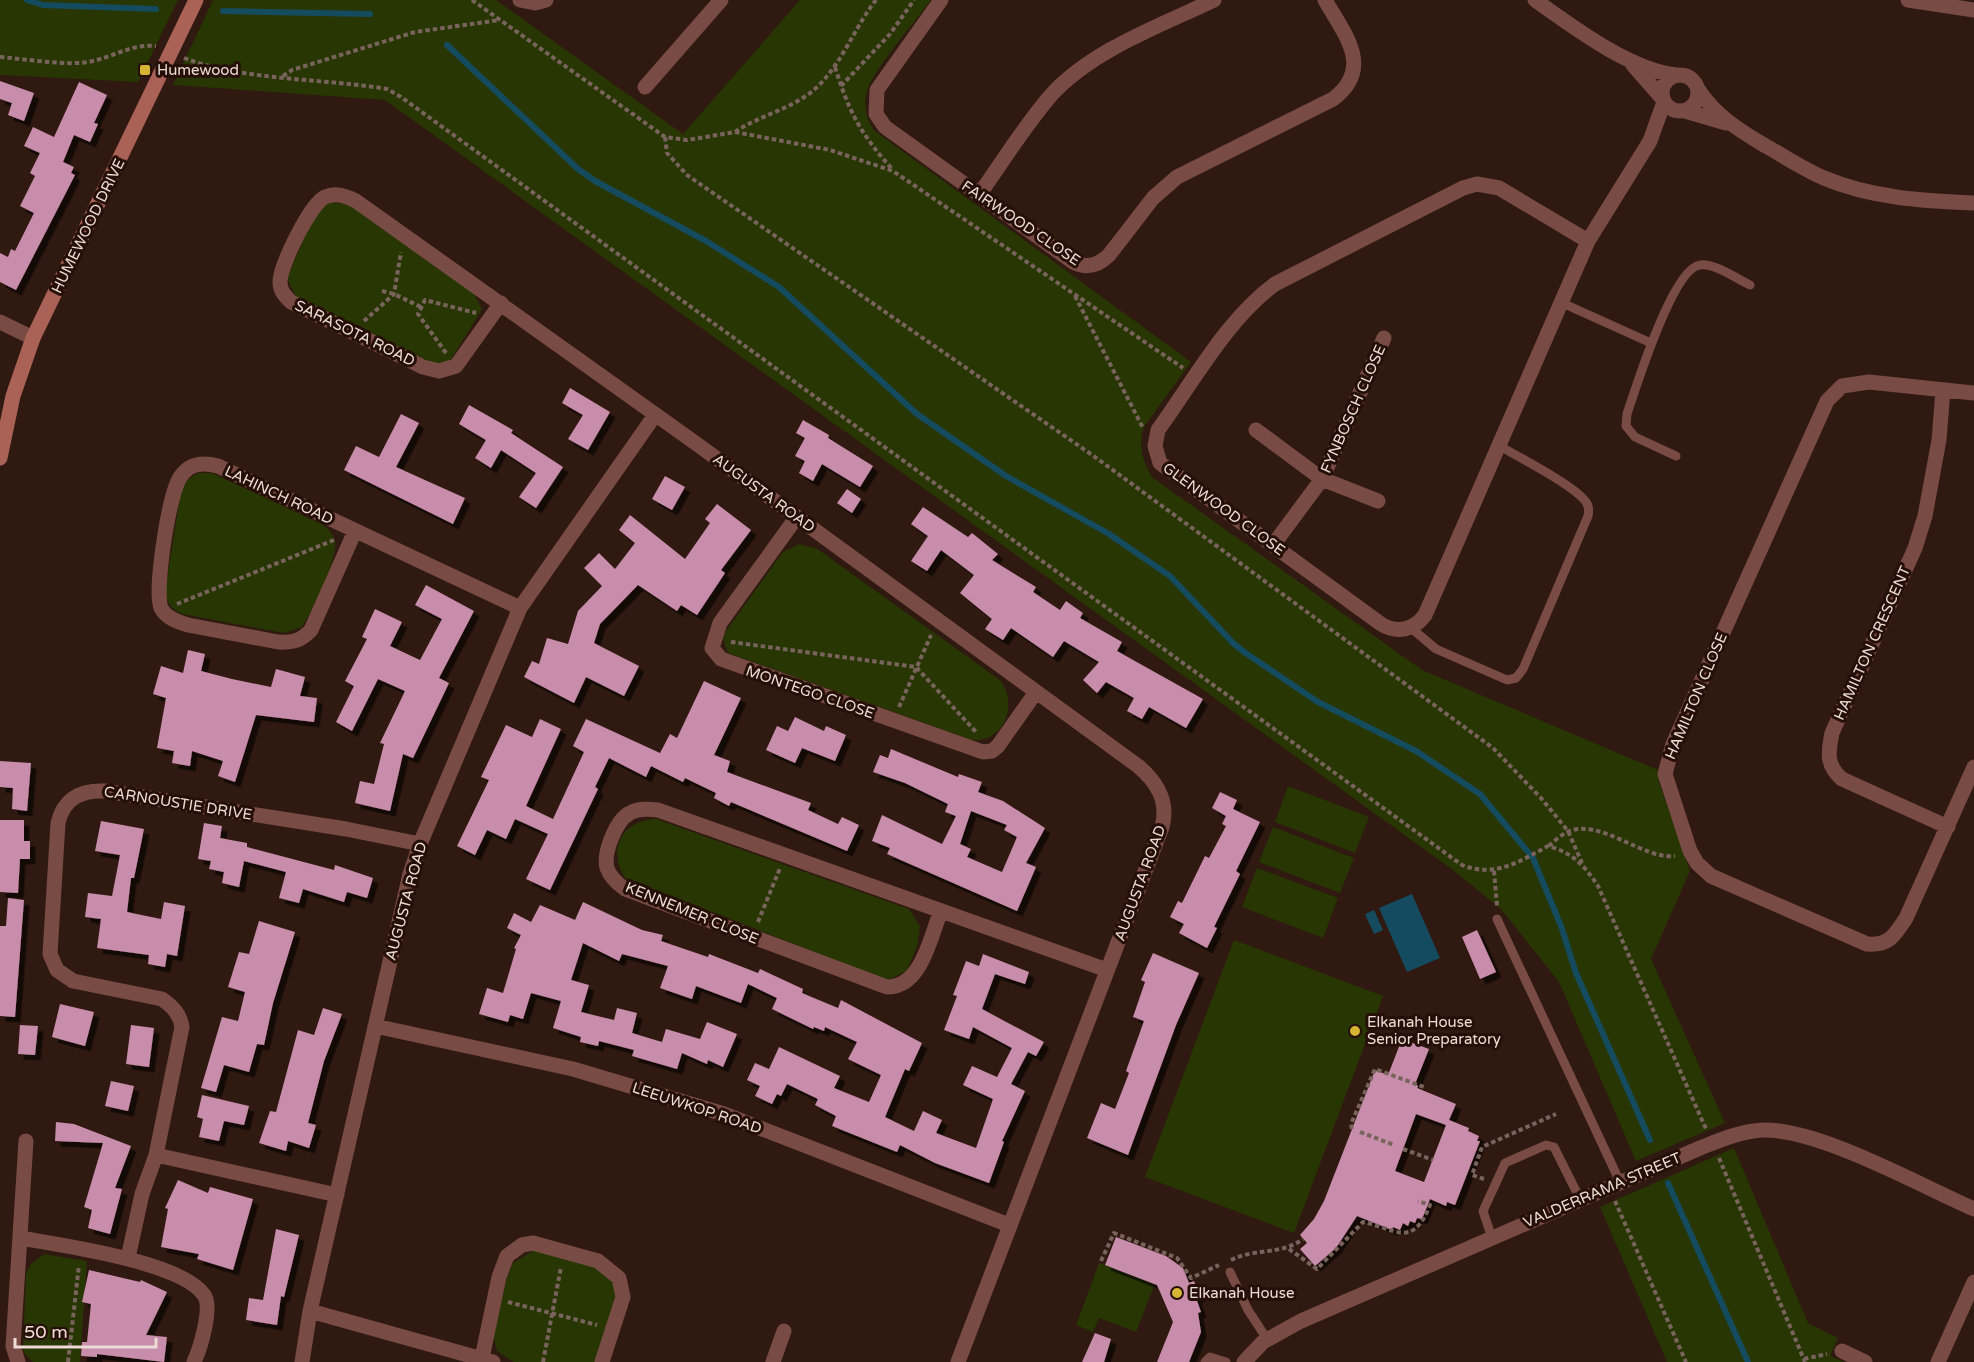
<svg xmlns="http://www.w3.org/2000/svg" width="1974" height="1362" viewBox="0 0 1974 1362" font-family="'Varela Round',sans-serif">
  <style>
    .green { fill: #283603 }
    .water { fill: #154b5e }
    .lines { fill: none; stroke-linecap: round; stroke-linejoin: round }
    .stream { stroke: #154b5e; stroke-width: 6 }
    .building { fill: #c78daa; fill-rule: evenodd; filter: url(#shadow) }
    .path { stroke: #78645c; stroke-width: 4; stroke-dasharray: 4.5 3; stroke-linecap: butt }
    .lane { stroke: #784b44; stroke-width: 9 }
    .street { stroke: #784b44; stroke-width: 15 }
    .secondary { stroke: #aa6257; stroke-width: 15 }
    .poi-dot { fill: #d6b534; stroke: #250f07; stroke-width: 2 }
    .labels { text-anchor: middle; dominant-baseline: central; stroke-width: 6; stroke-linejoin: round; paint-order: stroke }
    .poi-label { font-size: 15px; fill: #eddcd6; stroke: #250f07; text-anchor: start }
    .street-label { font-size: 15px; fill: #eddcd6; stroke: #250f07 }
  </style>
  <defs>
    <filter id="shadow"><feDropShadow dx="5.5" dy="5.5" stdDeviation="0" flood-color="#0009"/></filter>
  </defs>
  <rect width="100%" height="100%" fill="#2f1910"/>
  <path class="green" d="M0 0H178L138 82 0 75Z
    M213 0H496L683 134 800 0H931C916 20 872 72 867 91 863 105 866 120 875 131L1191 362 1144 427C1138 445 1142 460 1152 477L1422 670 1658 770 1659 782 1690 871 1651 959 1725 1123 1636 1161 1559 982 1501 909 1453 870 385 100 173 85Z
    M330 202 351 205 472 290 482 309 450 361 441 364 431 362 299 303 287 278 315 213Z
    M198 473H212L324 525C328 529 333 534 335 540 339 557 312 612 302 627L284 633 182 614C171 609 167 603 165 592L181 490 186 481Z
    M799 544 816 548 1000 680C1019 704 1004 743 972 740L728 653 723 639 726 631 783 552Z
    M1288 786 1369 817 1355 853 1275 822Z
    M656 819 909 909 920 926 917 947 907 970 891 979 881 978 625 878C607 850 622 820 656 819Z
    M1273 827 1354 858 1340 893 1259 862Z
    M1257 868 1338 898 1323 938 1242 907Z
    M1234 940 1383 996 1294 1233 1145 1177Z
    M1734 1148 1808 1323 1838 1338 1830 1356 1844 1362H1667L1600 1207Z
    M536 1249C562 1257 621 1264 618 1301 617 1318 601 1346 595 1362H514L497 1351 493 1334 507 1278 513 1263Z
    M44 1254 87 1261 80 1362H33L23 1352 26 1274 30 1265Z
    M1099 1263 1155 1284 1136 1332 1099 1318 1093 1332 1076 1325Z"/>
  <path class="water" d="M1412 894 1440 958 1407 972 1379 908Z
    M1374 910 1383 930 1374 934 1365 914Z"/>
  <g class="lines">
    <path class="stream" d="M27 0 43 5 156 9
      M223 11 370 14
      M447 45 578 169 595 181 706 241 779 287 917 414 1006 476 1109 534 1170 576 1234 644 1247 654 1318 702 1416 751 1480 794 1533 858 1561 926 1576 973 1650 1140
      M1668 1183 1748 1362"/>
  </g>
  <path class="building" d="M0 81 34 93 24 121 8 115 12 103 0 99Z
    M79 82 107 95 94 123 98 124 90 142 74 135 63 162 74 167 71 173 75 175 16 290 0 282V253L8 257 11 249 15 251 34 213 20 206 35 176 30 173 40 153 24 146 33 127 54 137Z
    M570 388 610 412 588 450 568 439 583 415 562 403Z
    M469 405 513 430 511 433 563 467 536 508 519 497 536 473 501 450 491 468 475 458 486 440 459 424Z
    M401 414 419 423 396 467 465 498 453 524 344 470 356 446 379 457Z
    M803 420 829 435 828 438 873 466 860 487 822 464 813 481 799 473 805 461 795 456 805 438 796 433Z
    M665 476 685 487 672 510 652 499Z
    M847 489 861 499 852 513 837 503Z
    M717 504 751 530 721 570 725 573 697 615 681 605 677 611 638 585 600 624 594 643 639 666 624 696 586 677 574 703 524 677 532 661 539 664 547 638 568 644 578 611 602 586 584 568 599 553 615 569 635 543 619 530 630 515 685 559 710 523 705 519Z
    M923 507 968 537 972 533 998 554 992 560 1036 587 1033 592 1060 610 1066 601 1083 613 1080 618 1122 642 1117 651 1203 699 1186 728 1149 707 1142 719 1127 711 1134 698 1106 682 1097 693 1083 680 1099 662 1064 641 1053 657 1011 628 1003 640 985 629 992 619 960 593 974 575 941 550 927 571 911 561 928 536 911 524Z
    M426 585 474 611 439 678 449 683 413 758 403 754 390 811 355 803 360 781 374 784 384 744 380 743 405 691 378 679 352 731 336 722 354 686 345 681 367 639 362 637 375 609 402 622 390 646 420 660 442 619 415 605Z
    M188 650 205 654 201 671 232 679 271 687 276 669 305 677 300 696 317 698 314 722 256 715 235 782 218 776 223 761 192 751 190 766 172 763 174 751 157 748 166 698 153 694 161 666 183 673Z
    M704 681 741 698 714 755 730 761 727 772 811 803 808 810 838 824 842 817 859 825 847 851 731 802 729 806 714 798 716 793 685 778 683 782 651 766 646 777 609 758 595 787 598 789 550 890 526 879 548 834 515 819 506 839 487 830 475 855 457 846 489 780 481 777 506 725 532 737 540 719 561 729 526 806 553 819 584 752 573 746 586 719 660 753 670 734 677 738Z
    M795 717 824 731 826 726 846 735 835 761 802 748 795 763 766 750 777 726 788 731Z
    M891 749 958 777 959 774 982 782 978 792 1003 801 1045 828 1026 863 1036 867 1017 911 887 854 890 848 872 841 882 815 942 844 956 816 945 812 948 804 905 783 873 772 880 755 888 758ZM971 811 1007 825 1004 830 1017 837 1002 872 967 857 971 849 960 844Z
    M0 761 31 763 27 811 12 809 13 788 0 787Z
    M1220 792 1237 800 1233 809 1260 822 1236 871 1240 874 1214 927 1217 928 1207 948 1179 933 1184 924 1170 917 1178 901 1182 903 1205 856 1209 858 1226 826 1222 824 1226 816 1212 808Z
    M0 820H24V841H30V859H20L18 893 0 892Z
    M101 821 144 829 134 878H131L127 912 161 919 164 902 185 906 177 956 167 954 165 967 148 964 149 955 97 948 101 919 85 917 88 893 112 896 120 855 95 851Z
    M204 823 222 826 220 838 247 843V847L334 870 335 865 373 878 367 898 347 892 344 902 303 889 299 903 279 898 286 872 244 861 239 887 222 883 224 872 209 869 211 861 198 859Z
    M8 898 24 900 15 1017 0 1016V926H6Z
    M583 902 642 930 663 935 661 941 708 957 709 954 758 973 760 969 803 989 802 993 838 1008 841 1000 922 1043 909 1071 905 1069 885 1117 914 1131 923 1111 942 1120 936 1133 976 1148 993 1099 963 1085 972 1066 997 1077 1012 1048 973 1027 969 1039 944 1030 957 996 953 995 966 961 979 966 983 954 1029 972 1025 984 995 974 982 1009 1044 1042 1036 1056 1028 1052 1011 1084 1025 1091 1002 1141 1004 1142 989 1183 935 1163 900 1145 897 1152 832 1126 836 1116 815 1105 818 1099 787 1084 781 1096 777 1094 772 1104 755 1096 760 1086 747 1080 755 1063 769 1069 779 1047 840 1076 834 1088 869 1102 881 1075 848 1059 857 1042 825 1027 824 1031 814 1027 813 1029 772 1009 777 998 748 984 741 1003 696 986 692 999 660 988 668 966 622 954 619 961 583 943 571 980 589 985 581 1012 614 1020 617 1008 637 1013 632 1033 662 1042 666 1029 700 1039 707 1022 737 1034 723 1067 708 1060 707 1064 682 1053 677 1069 632 1056 634 1050 599 1041 598 1046 580 1042 581 1037 553 1028 561 1001 531 993 523 1019 510 1015 508 1022 479 1014 487 988 503 993 516 949 514 948 521 935 507 928 514 913 531 922 540 905 575 920Z
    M259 921 295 932 273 1003 264 1045 257 1044 249 1072 224 1065 216 1092 201 1088 222 1017 238 1021 245 992 228 987 239 952 249 954Z
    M1477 930 1496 972 1480 979 1462 937Z
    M1153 953 1199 973 1176 1025 1128 1155 1087 1138 1101 1103 1115 1109 1129 1073 1126 1071 1144 1021 1133 1017 1145 982 1141 980Z
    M60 1004 94 1012 85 1046 52 1037Z
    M323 1008 342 1014 324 1061 308 1123 316 1125 309 1148 288 1141 286 1151 259 1143 270 1111 276 1112 298 1030 314 1035Z
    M20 1025 38 1026 35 1055 18 1054Z
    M131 1025 154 1028 149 1067 126 1064Z
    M1402 1039 1429 1049 1415 1084 1418 1086 1417 1088 1456 1104 1449 1120 1469 1128 1468 1131 1479 1136 1477 1141H1480L1455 1205 1447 1202 1446 1206 1430 1199 1422 1219 1417 1218 1415 1223 1410 1221 1408 1226 1403 1223 1400 1230 1393 1227 1392 1230 1357 1216 1336 1248 1315 1266 1300 1249 1307 1243 1300 1235 1314 1219 1324 1201 1375 1070 1388 1075ZM1416 1114 1446 1125 1424 1182 1395 1171Z
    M111 1081 134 1086 128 1111 105 1106Z
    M202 1095 249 1106 244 1125 224 1121 219 1141 199 1137 203 1119 197 1117Z
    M56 1122 74 1124 131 1146 115 1188 122 1189 110 1234 88 1228 92 1210 84 1207 103 1143 55 1141Z
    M178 1180 208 1193 210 1187 253 1199 233 1270 197 1259 199 1254 161 1247 168 1209 165 1208Z
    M276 1229 299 1235 284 1297 281 1296 277 1325 246 1320 249 1298 263 1300Z
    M1116 1237 1166 1256 1183 1268 1189 1283 1194 1281 1200 1296 1196 1298 1201 1312 1198 1313 1201 1332 1189 1362H1157L1173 1322 1157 1285 1105 1265Z
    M89 1270 140 1282 141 1280 167 1292 146 1335 167 1337 164 1362 97 1354V1357L81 1356 82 1342H87L91 1304 82 1302Z
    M1095 1333 1111 1339 1104 1362H1082Z"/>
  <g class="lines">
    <path class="path" d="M472 0 665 137 687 140 735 132 830 150 893 171 1183 368
      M0 57C26 59 53 64 79 63 106 62 129 43 156 46
      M184 58C245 81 322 78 387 89L401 97 1462 865C1494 878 1519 862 1548 846 1573 853 1584 865 1598 886L1706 1129
      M835 67C849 112 860 133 892 169
      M283 76 292 70 415 32 500 20
      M841 86 890 34 914 0
      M735 132C760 115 793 109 816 88 842 64 854 28 876 0
      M665 137 667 153 687 175 1095 457 1493 748 1541 798 1568 831 1582 863
      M382 291 394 294 421 307
      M1075 296 1143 428
      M364 321 394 294 401 252
      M446 353 418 314 425 300 476 313
      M177 604 334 540
      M731 642 916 667 976 732
      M899 707 931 635
      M1549 846C1554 841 1561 835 1567 832 1600 817 1643 860 1675 856
      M1494 871 1497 906
      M758 922 780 868
      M1352 1129 1351 1124 1375 1069 1424 1087
      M1360 1132 1394 1145
      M1403 1149 1433 1160
      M1719 1158 1805 1362
      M1484 1179 1472 1175 1482 1147 1556 1114
      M1615 1201 1686 1362
      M1289 1249 1317 1269 1363 1222C1395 1228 1412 1250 1430 1205L1418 1201
      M1231 1260C1255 1248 1282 1255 1303 1239
      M1101 1261 1114 1233 1177 1258 1191 1278 1219 1265
      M508 1302 597 1325
      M1804 1359 1827 1354
      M68 1362 79 1265
      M543 1362 561 1267"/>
    <path class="lane" d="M1560 302 1651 343
      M1676 456 1635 437 1626 426 1627 414C1636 387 1673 268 1700 265 1715 263 1737 279 1750 285
      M1411 628 1436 649 1507 680 1516 678 1523 669 1588 516C1589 511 1589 506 1586 502 1574 485 1518 457 1498 445
      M1497 919 1620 1182
      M1492 1238 1483 1211 1505 1163 1546 1145 1554 1147 1580 1199
      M1230 1272 1248 1310 1267 1339
      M1205 1362 1210 1357 1226 1362"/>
    <path class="street" d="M520 0 535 3 546 0
      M941 0 877 90 876 114 885 127 1073 262C1087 269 1099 265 1109 255L1153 198 1177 177 1333 99C1374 68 1345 35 1325 0
      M1535 0C1573 27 1630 70 1676 75
      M1908 0 1974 10
      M1633 65 1662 98
      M1662 93a18 18 0 1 1 36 0a18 18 0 1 1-36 0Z
      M645 87 721 0
      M1698 89C1715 115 1737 129 1764 145 1784 156 1803 169 1824 178 1871 198 1924 201 1974 203
      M1685 111 1726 123
      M979 195C1003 161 1025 125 1052 94 1094 49 1160 26 1214 0
      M1588 241 1499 188 1477 184 1463 188 1275 284C1227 319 1193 382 1158 430L1155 446 1160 463 1381 624C1397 634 1414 630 1425 615L1588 241 1650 141 1664 102
      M501 303 456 366 439 371 423 367 291 302C285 296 280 291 280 282 280 266 310 204 325 197 336 192 346 196 356 201L694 442 1138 766C1157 782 1169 801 1162 827L958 1362
      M0 322 33 338
      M1943 390 1939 440 1925 516 1915 548 1832 733C1828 753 1826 765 1842 779L1948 827
      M1974 393 1869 382 1842 386 1827 401 1673 744 1665 774 1690 851 1697 863 1711 876 1867 944C1889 946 1895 935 1906 918L1974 767
      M1256 430 1322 479 1378 501
      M796 518 720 623 712 648 721 659 983 752 992 751 998 746 1036 692
      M355 531 311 630C301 641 292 643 278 642L188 625C178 622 166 618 161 608 154 591 169 491 181 476 190 463 203 462 218 466L520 608
      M1273 545 1322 479 1384 338
      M941 911C930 937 922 987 887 987L625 889C618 884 610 877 607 868 603 853 616 820 630 813 638 808 649 809 658 810L1107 970
      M375 1026 573 1069 724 1114 1009 1225
      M337 1195 156 1155 182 1027C180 1014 173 1007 162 999L73 981 57 970 50 954 58 823C64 798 81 790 105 791L346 829 420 844
      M20 1238C60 1245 182 1262 204 1295 213 1307 200 1349 194 1362
      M128 1258 142 1194 156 1155
      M310 1311 493 1362
      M1842 1351 1865 1362
      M482 1358 499 1277 507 1256 522 1245 533 1243 598 1261 619 1278 623 1297 602 1362
      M18 1362 13 1346 26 1141
      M302 1362 310 1311 410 874 420 844 520 608 655 415
      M773 1362 784 1331
      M1244 1362 1263 1342 1301 1321 1700 1148C1720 1140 1741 1131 1763 1130 1820 1129 1919 1185 1974 1209
      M1938 1362 1974 1282"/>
    <path class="secondary" d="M0 458 13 396 33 338 196 0"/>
  </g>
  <g class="poi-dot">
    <rect x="139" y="64" width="12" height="12" rx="3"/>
    <circle cx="1355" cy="1031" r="6"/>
    <circle cx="1177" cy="1293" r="6"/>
  </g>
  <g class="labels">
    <g class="poi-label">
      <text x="157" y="70">Humewood</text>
      <text x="1367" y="1022">Elkanah House<tspan x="1367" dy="17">Senior Preparatory</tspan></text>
      <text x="1189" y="1293">Elkanah House</text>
    </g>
    <g class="street-label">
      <text transform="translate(1021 223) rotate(34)">FAIRWOOD CLOSE</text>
      <text transform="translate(88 226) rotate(-64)">HUMEWOOD DRIVE</text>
      <text transform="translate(355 333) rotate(26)">SARASOTA ROAD</text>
      <text transform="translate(1353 409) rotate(-66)">FYNBOSCH CLOSE</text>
      <text transform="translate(764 493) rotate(36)">AUGUSTA ROAD</text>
      <text transform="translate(279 495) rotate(25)">LAHINCH ROAD</text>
      <text transform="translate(1224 509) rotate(36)">GLENWOOD CLOSE</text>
      <text transform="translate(1872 643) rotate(-66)">HAMILTON CRESCENT</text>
      <text transform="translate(810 692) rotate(19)">MONTEGO CLOSE</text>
      <text transform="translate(1696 696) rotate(-67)">HAMILTON CLOSE</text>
      <text transform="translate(178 803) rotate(9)">CARNOUSTIE DRIVE</text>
      <text transform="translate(1140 883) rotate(-70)">AUGUSTA ROAD</text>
      <text transform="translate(406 901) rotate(-75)">AUGUSTA ROAD</text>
      <text transform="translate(692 913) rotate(22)">KENNEMER CLOSE</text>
      <text transform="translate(697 1108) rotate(18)">LEEUWKOP ROAD</text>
      <text transform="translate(1602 1190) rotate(-23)">VALDERRAMA STREET</text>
    </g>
  </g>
  <path d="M15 1338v9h141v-9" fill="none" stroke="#eddcd6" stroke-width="3"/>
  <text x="24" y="1338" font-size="18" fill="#eddcd6" stroke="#250f07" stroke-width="4.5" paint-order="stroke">50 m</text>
</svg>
